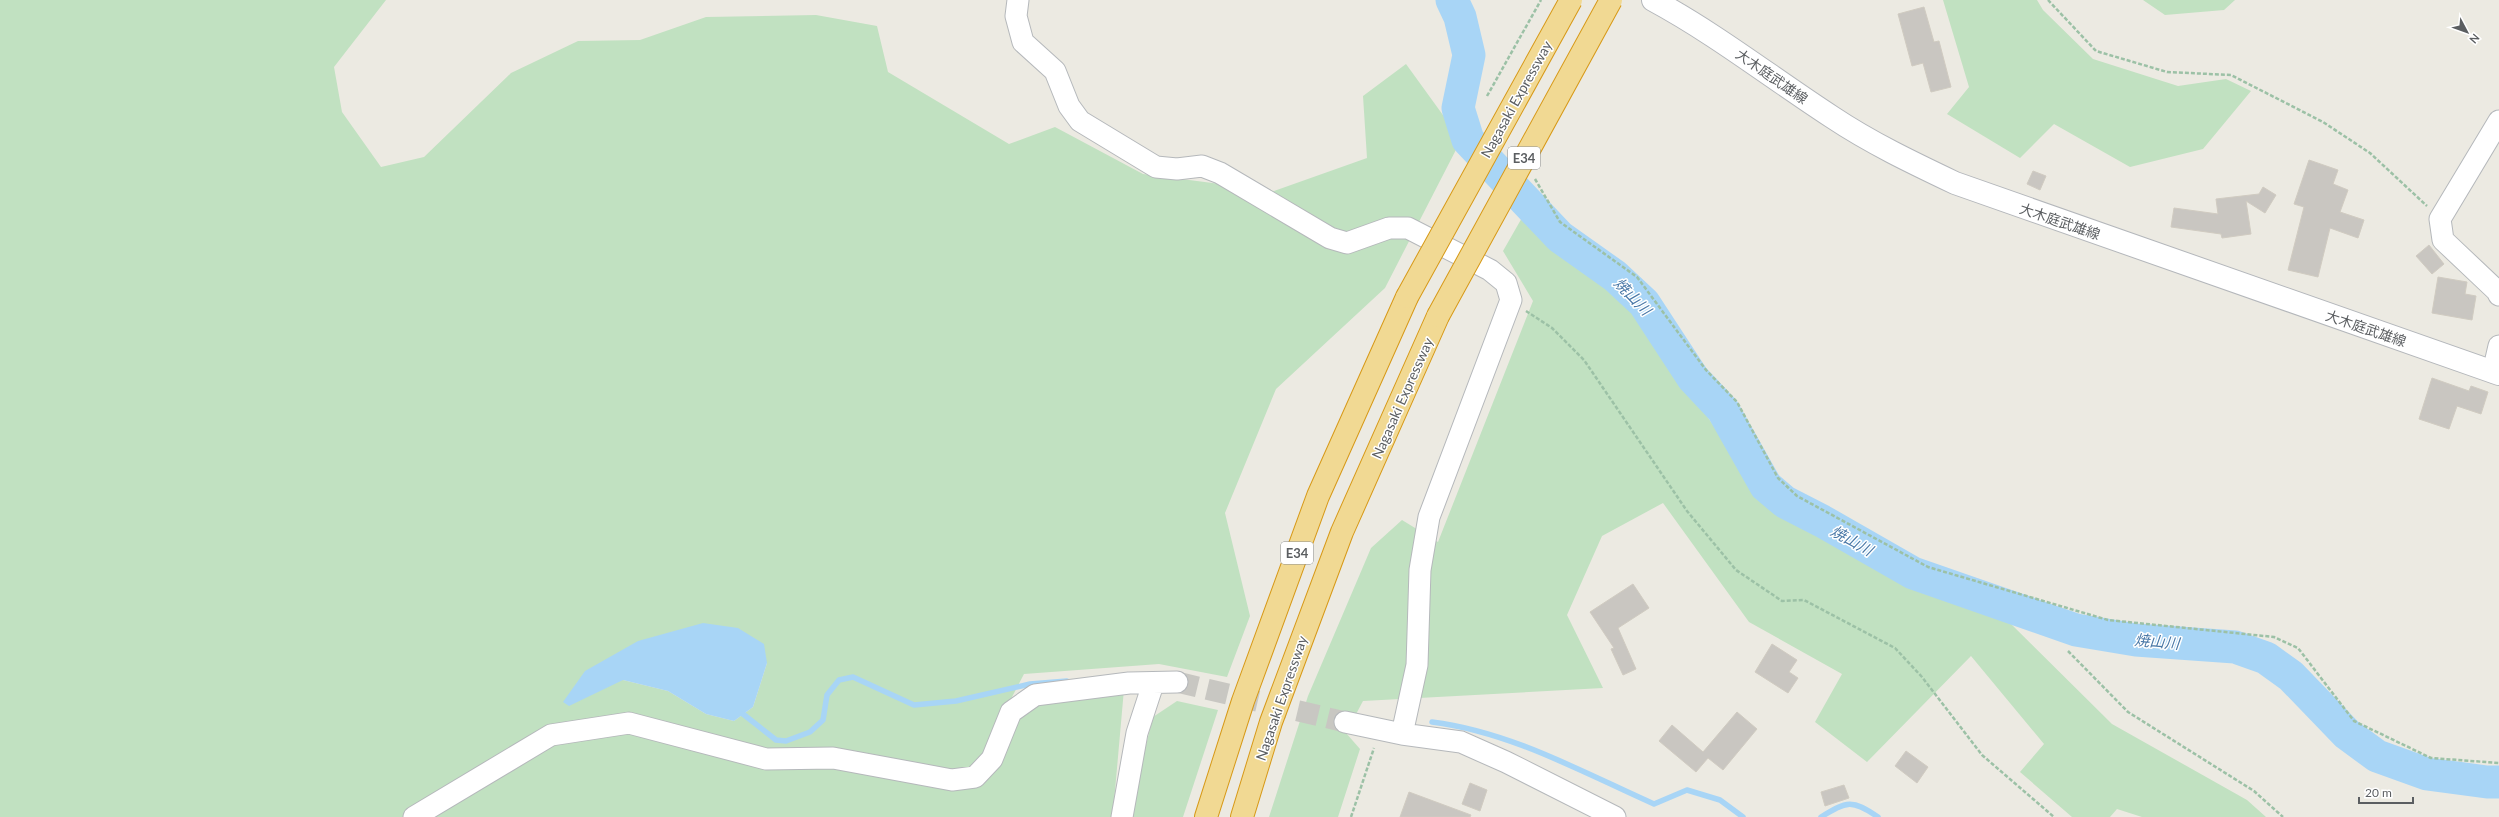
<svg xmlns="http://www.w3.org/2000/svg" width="2499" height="817" viewBox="0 0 2499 817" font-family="Lato,'Noto Sans JP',sans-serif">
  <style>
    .green { fill: #c1e1c1; fill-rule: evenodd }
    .water { fill: #a8d5f6 }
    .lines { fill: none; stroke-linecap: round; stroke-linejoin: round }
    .stream { stroke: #a8d5f6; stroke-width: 5.5 }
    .river { stroke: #a8d5f6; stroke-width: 33 }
    .building { fill: #c9c6c1; stroke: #d0cbc1 }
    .minor-tunnel { stroke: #c8c7c2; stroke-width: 21; stroke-dasharray: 21 10; stroke-linecap: butt }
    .minor-casing { stroke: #b5b8bb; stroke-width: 23 }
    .secondary-casing { stroke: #b4b7bb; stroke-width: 24 }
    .motorway-casing { stroke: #d79917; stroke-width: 24 }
    .path { stroke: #9cc1a6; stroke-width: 2.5; stroke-dasharray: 4 2; stroke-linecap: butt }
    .minor { stroke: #fff; stroke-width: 21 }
    .secondary { stroke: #fff; stroke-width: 22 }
    .motorway { stroke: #f1d993; stroke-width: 22 }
    .motorway-bridge-casing { stroke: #d79917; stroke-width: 24; stroke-linecap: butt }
    .motorway-bridge { stroke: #f1d993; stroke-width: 22 }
    .labels { text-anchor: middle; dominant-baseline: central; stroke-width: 3; stroke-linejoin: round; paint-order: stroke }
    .shield { fill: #fff; stroke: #8c8e90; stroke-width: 1 }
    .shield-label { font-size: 13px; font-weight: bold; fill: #5b5e61 }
    .street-label { font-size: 14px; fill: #5b5e61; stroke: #fff }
    .water-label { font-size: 15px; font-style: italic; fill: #4877a6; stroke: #fff }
  </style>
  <rect width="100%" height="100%" fill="#eceae2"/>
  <path class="green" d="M0 0H386L334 67 342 112 381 167 424 157 511 73 578 41 640 40 706 17 816 15 877 26 888 72 1009 144 1055 127 1143 174 1274 191 1367 158 1363 96 1406 64 1461 140 1385 288 1276 389 1225 513 1250 616 1227 677 1159 664 1024 674 987 745 994 772 1016 716 1037 702 1124 689 1114 802 1130 809 1153 717 1177 701 1218 710 1183 817H0ZM767 663 753 707 734 721 706 714 668 691 623 680Z
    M1943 0H2037L2043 10 2093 59 2178 86 2226 79 2251 91 2203 149 2130 167 2054 124 2020 158 1947 114 1969 87Z
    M2143 0H2235L2224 10 2165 15Z
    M1523 216 1620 289 1761 495 1932 594 2007 620 2112 724 2247 800 2266 817H2142L2117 809 2110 817H2072L2020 772 2044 744 1971 656 1867 762 1815 722 1842 674 1749 622 1663 503 1602 536 1567 615 1603 688 1363 701 1346 733 1360 749 1338 817H1269L1308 696 1371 548 1402 520 1438 542 1533 301 1503 251Z"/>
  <path class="water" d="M703 623 738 628 764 644 767 663 753 707 734 721 706 714 668 691 623 680 569 706 563 702 585 671 638 641Z"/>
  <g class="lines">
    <path class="stream" d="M743 714 776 740 786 741 810 732 823 720 827 695 839 680 853 677 914 705 956 701 1030 684 1067 681
      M1432 722C1511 732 1582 772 1654 804L1687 790 1720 800 1743 817
      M1821 817C1847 801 1852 799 1878 817"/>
    <path class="river" d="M1452 0 1460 17 1469 55 1458 108 1468 140 1560 237 1615 276 1644 303 1693 378 1723 410 1766 486 1785 502 1822 521 1913 573 2076 630 2136 640 2235 647 2266 658 2291 676 2347 734 2377 756 2427 774 2487 782H2499"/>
  </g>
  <path class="building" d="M1924 7 1934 42 1939 41 1951 87 1931 92 1923 63 1912 66 1898 14Z
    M2309 160 2338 170 2333 184 2348 190 2340 212 2364 220 2358 238 2330 228 2318 277 2288 270 2304 207 2294 204Z
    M2033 171 2046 176 2040 190 2027 184Z
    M2263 187 2276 195 2265 213 2246 201 2251 234 2222 238 2221 234 2171 227 2174 208 2218 214 2216 199 2259 194Z
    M2429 245 2444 264 2432 274 2416 256Z
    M2438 277 2467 282 2465 294 2476 296 2472 320 2432 313Z
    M2432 378 2469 391 2471 386 2488 392 2481 414 2457 406 2449 429 2419 419Z
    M1633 584 1649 608 1618 628 1636 669 1623 675 1611 649 1614 648 1590 612Z
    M1772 644 1797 660 1789 672 1798 678 1788 693 1755 672Z
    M1737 712 1757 729 1723 770 1708 758 1696 772 1659 741 1672 725 1703 752Z
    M1906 751 1928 767 1917 783 1895 766Z
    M1470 783 1487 790 1480 811 1462 804Z
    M1844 785 1849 798 1825 806 1821 792Z
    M1409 792 1471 815 1470 817H1400Z"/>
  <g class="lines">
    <path class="minor-tunnel" d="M1177 682 1345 722"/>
    <defs>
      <path id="minor" d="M1018 0 1016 16 1023 42 1055 71 1069 106 1080 121 1156 167 1177 169 1202 166 1220 173 1330 238 1347 243 1389 228H1408L1490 270 1506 283 1511 300 1429 517 1420 570 1417 665 1402 734
        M2499 121 2440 219 2443 240 2497 291 2499 295
        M2493 372 2499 346
        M1345 722 1402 734 1461 742 1506 762 1615 817
        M414 817 551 735 629 723 766 759 833 758 952 780 975 777 992 759 1011 712 1035 695 1129 683 1177 682
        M1122 817 1137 733 1153 684"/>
      <path id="secondary" d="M1653 0C1716 34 1772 78 1832 117 1871 143 1913 163 1955 183L2499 374"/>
      <path id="motorway" d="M1206 817 1243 701 1318 496 1407 297
        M1242 817 1271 722 1342 532 1438 316"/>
    </defs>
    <use href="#minor" class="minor-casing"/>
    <use href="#secondary" class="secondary-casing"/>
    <use href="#motorway" class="motorway-casing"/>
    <path class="path" d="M2048 0 2096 51 2167 72 2231 75 2323 122 2370 153 2427 206
      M1487 96 1541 0
      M1535 179 1560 222 1637 277 1706 370 1737 402 1778 478 1797 496 1928 567 2108 620 2274 637 2298 648 2354 721 2431 758 2499 763
      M1526 311 1552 328 1584 360 1687 511 1736 570 1782 601 1804 600 1895 648 1922 677 1982 755 2054 817
      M2068 651 2128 712 2254 791 2283 817
      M1351 817 1374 748"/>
    <use href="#minor" class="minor"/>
    <use href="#secondary" class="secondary"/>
    <use href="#motorway" class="motorway"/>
    <defs>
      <path id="motorway-bridge" d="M1407 297 1571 0
        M1438 316 1611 0"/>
    </defs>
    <use href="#motorway-bridge" class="motorway-bridge-casing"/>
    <use href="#motorway-bridge" class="motorway-bridge"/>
  </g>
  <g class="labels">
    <g class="shield">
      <rect x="1508" y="147" width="32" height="22" rx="3"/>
      <rect x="1281" y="542" width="32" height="22" rx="3"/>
    </g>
    <g class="shield-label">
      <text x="1524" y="158">E34</text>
      <text x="1297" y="553">E34</text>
    </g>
    <g class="street-label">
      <text transform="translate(1772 76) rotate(35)">大木庭武雄線</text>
      <text transform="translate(1516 99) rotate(-61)">Nagasaki Expressway</text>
      <text transform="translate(2060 221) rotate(19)">大木庭武雄線</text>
      <text transform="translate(2366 328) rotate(19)">大木庭武雄線</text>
      <text transform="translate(1402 398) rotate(-66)">Nagasaki Expressway</text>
      <text transform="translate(1281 698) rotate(-71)">Nagasaki Expressway</text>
    </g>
    <g class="water-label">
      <text transform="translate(1633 296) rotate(46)">焼山川</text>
      <text transform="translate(1852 540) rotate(29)">焼山川</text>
      <text transform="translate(2157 641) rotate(5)">焼山川</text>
    </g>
  </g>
  <g transform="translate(2467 32) rotate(131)" stroke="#ffffff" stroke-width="3" paint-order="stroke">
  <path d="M0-3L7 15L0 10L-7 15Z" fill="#5b5e61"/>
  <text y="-6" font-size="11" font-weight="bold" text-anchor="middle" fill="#5b5e61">N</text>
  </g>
  <path d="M2359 797v6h54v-6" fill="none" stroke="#5b5e61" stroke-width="2"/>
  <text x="2365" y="797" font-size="12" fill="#5b5e61" stroke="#ffffff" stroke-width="3" paint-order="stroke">20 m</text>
</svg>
